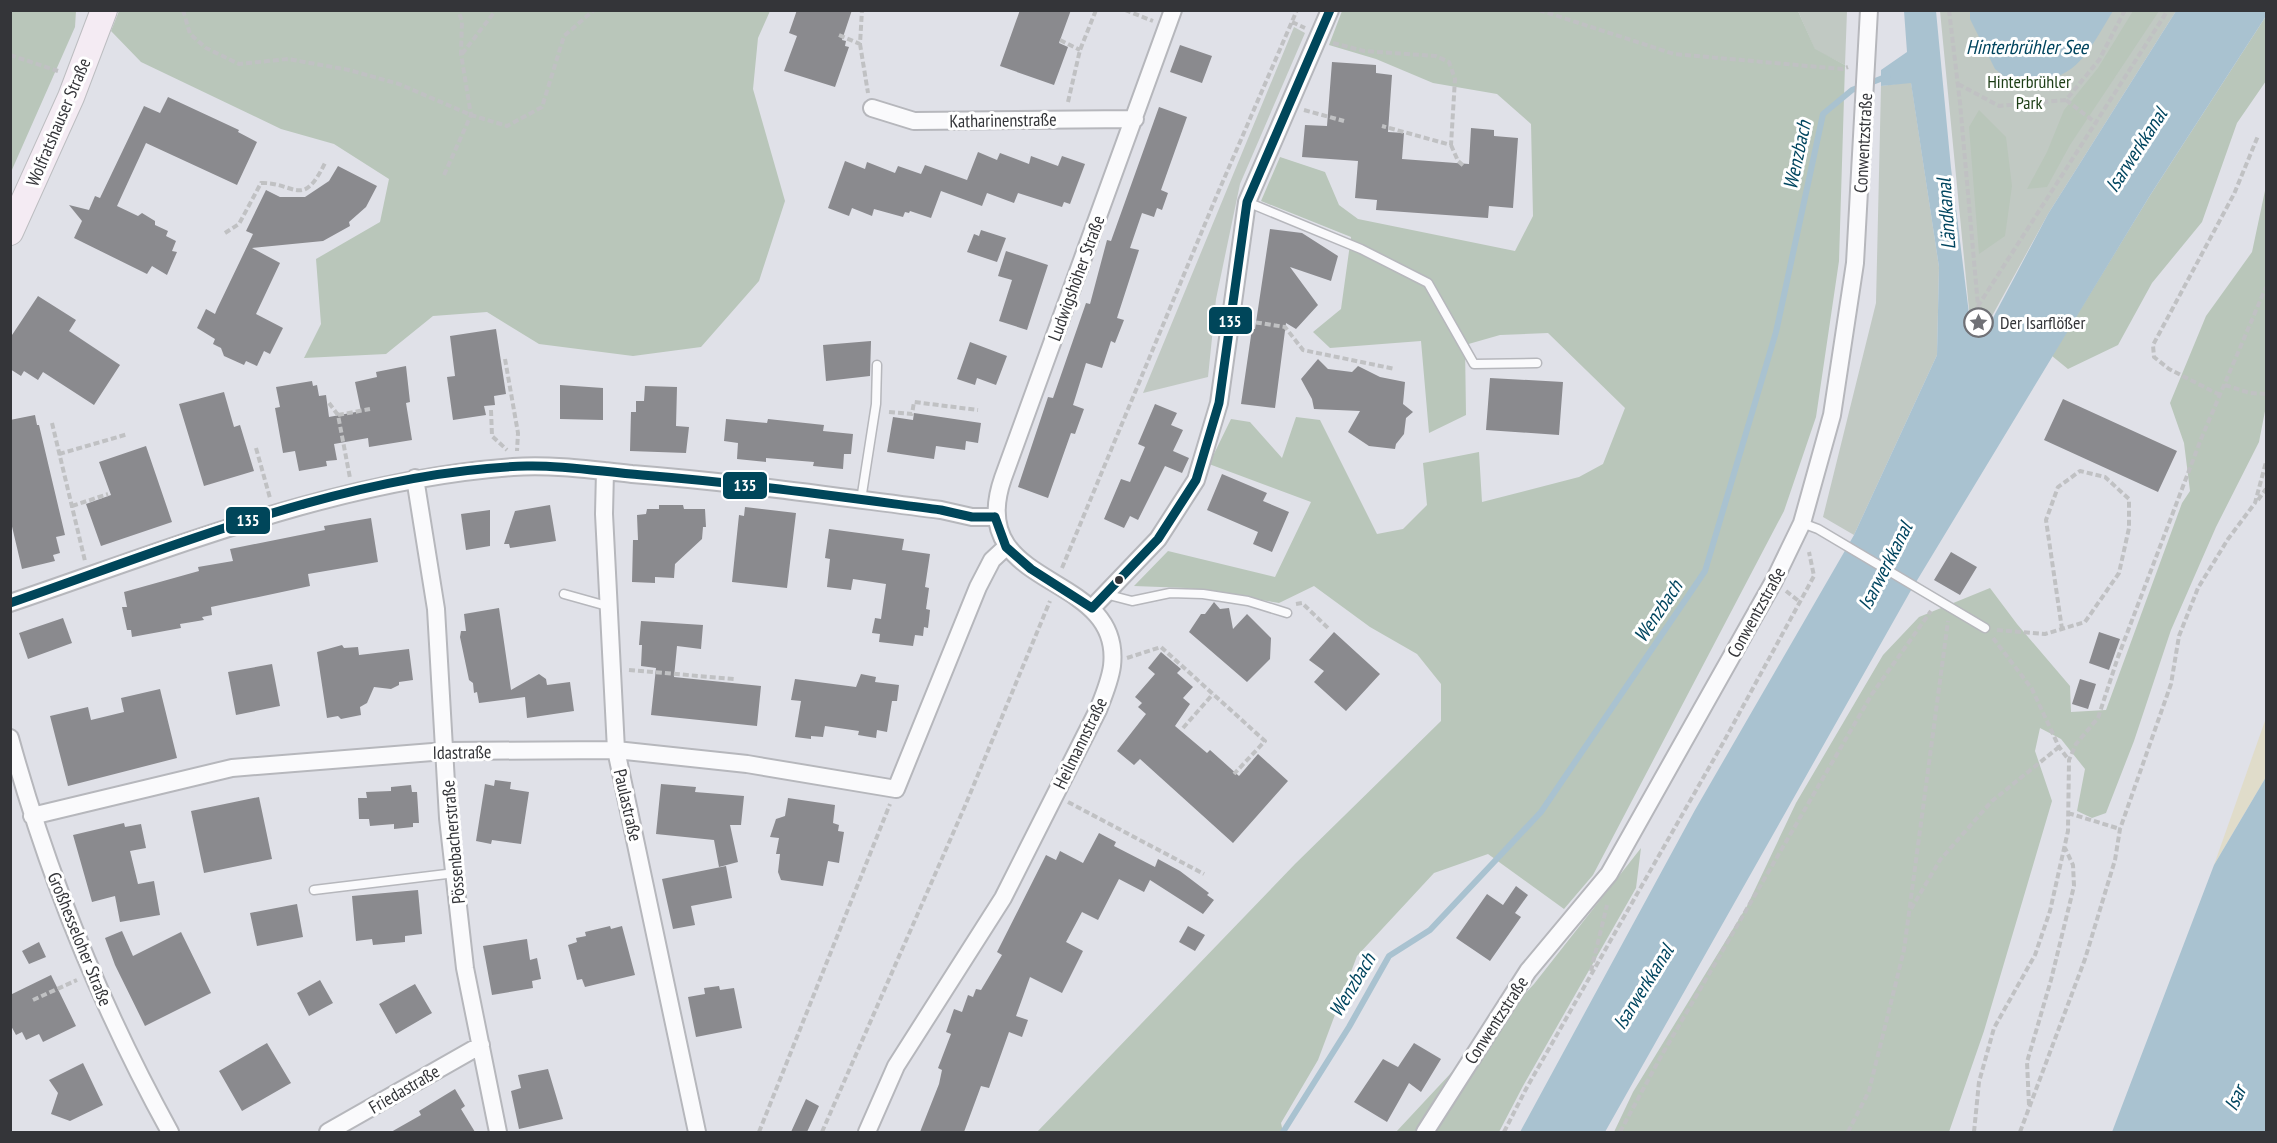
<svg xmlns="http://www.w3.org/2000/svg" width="2277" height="1143" viewBox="0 0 2277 1143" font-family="'PT Sans Narrow',sans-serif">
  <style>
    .green { fill: #c1c9c3 }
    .forest { fill: #b9c6ba }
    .sand { fill: #e0dcca }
    .water { fill: #a9c2d0 }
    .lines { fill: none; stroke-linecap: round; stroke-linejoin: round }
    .stream { stroke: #a9c2d0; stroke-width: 6 }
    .building { fill: #8a8a8e }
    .lane-casing { stroke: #b6b7bc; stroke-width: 11 }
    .street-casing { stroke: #b6b7bc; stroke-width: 20 }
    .primary-casing { stroke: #bcbdc0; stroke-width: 28 }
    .path { stroke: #c0c1c3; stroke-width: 4; stroke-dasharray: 6 3; stroke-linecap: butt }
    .lane { stroke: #fafafc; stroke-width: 8 }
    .street { stroke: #fafafc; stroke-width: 16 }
    .primary { stroke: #f4ebf3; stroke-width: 26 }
    .bus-1-casing { stroke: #fff; stroke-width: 14 }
    .bus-1 { stroke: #00465a; stroke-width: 9 }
    .bus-dot { fill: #343539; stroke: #fff; stroke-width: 2 }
    .labels { text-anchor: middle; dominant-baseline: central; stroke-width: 6; stroke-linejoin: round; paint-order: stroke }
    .park-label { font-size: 18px; fill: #1c3d15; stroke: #fff }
    .street-label { font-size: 18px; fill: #343539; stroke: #fff }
    .poi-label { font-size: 18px; fill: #343539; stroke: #fff; text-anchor: start }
    .water-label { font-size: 20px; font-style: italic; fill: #00455f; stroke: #fff }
    .line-badge { stroke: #fff; stroke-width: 2 }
    .badge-label { font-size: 16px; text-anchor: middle; font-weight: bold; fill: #fff }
  </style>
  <rect width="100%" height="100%" fill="#e0e1e8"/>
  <path class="green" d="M1798 11H1847L1845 65 1815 50Z
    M1940 11H2176L2048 214 1980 338 1973 335 1971 330Z
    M1294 27 1305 33 1240 184 1216 299 1208 377 1143 393Z
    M1911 82 1939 267 1937 355 1854 535 1823 517 1876 303 1881 86Z"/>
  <path class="forest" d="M11 10 76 11 75 27 11 172Z
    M119 11H770L758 38 753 89 785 201 759 281 701 347 633 356 539 344 487 312 433 316 386 354 304 358 321 324 316 259 380 222 389 179 334 144 281 129 141 62 111 31Z
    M1342 11H1798L1815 49 1845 65 1839 261 1816 417 1784 511 1593 875 1564 909 1488 854 1434 873 1357 956 1318 1060 1281 1123 1283 1132H1037L1295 864 1441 721V684L1417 654 1370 627 1314 586 1279 603 1187 588 1134 586 1168 551 1275 577 1311 502 1209 464 1231 419 1250 422 1282 458 1296 417 1320 420 1377 534 1403 529 1427 505 1423 463 1479 452 1482 502 1579 477 1603 464 1625 408 1548 333 1500 335 1465 345 1466 415 1429 433 1421 341 1330 348 1313 332 1341 309 1351 237 1261 201 1280 157 1325 172 1339 205 1358 219 1515 251 1533 216 1531 124 1497 94 1433 83 1376 59 1329 45Z
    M2133 11H2159L2070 145 2047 187 2027 189 2047 152 2064 110 2098 68Z
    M2266 16V81L2237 123 2202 222 2152 283 2118 345 2068 369 2052 356 2149 197Z
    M1979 110 2006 137 2012 186 2005 236 1979 254 1969 127Z
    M2266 186V406L2259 442 2216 527 2171 630 2134 741 2106 813 2092 818 2077 811 2085 769 2061 739 2040 728 2035 751 2052 801 1984 1031 1949 1132H1614L1633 1092 1747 906 1796 803 1883 655 1919 617 1990 588 2017 624 2070 686 2071 712 2106 710 2182 503 2190 491 2184 443 2170 403 2206 316 2252 252Z
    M1641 848 1636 888 1523 1086 1499 1132H1396L1534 984Z"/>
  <path class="sand" d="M2266 718V777L2214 865Z"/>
  <path class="water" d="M1904 11H1936L1951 168 1971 330 1977 338 1986 331 2048 214 2176 11H2266V16L2149 197 1910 592 1605 1132H1520L1695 810 1854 535 1937 355 1939 267 1911 83 1881 86V70L1907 52Z
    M1970 11V10L2113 11C2083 60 2078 80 2015 85L1995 69 1970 19Z
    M2266 777V1132H2112L2214 865Z"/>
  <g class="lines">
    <path class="stream" d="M1283 1132 1349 1027 1389 956 1430 930 1541 812 1705 571 1776 332 1823 114 1852 90 1888 76"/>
  </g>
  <path class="building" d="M797 10H852L842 40 846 41 845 46 849 47 835 87 784 71 797 36 789 33Z
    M1020 10H1071L1059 43 1068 47 1054 85 1000 66Z
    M1180 45 1212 56 1202 83 1170 72Z
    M1332 62 1376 65V73L1392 75 1388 132 1404 133 1402 159 1469 164 1471 128 1494 130V136L1518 138 1513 208 1489 206 1488 218 1376 210 1377 200 1355 198 1358 161 1302 157 1305 125 1327 126Z
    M168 97 239 130 238 132 257 142 237 185 146 143 117 206 138 216 142 213 155 221V225L168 231 166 236 176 241 172 251 177 252 167 275 152 266 147 274 74 238 82 221 69 205 89 210 95 196 100 198 144 106 160 113Z
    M1159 107 1187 117 1161 190 1168 193 1162 210 1157 208 1154 217 1142 213 1130 248 1139 250 1117 318 1124 320 1115 343 1111 341 1102 368 1086 363 1073 405 1084 409 1075 434 1071 433 1048 498 1018 487 1048 397 1053 398 1086 303 1090 304 1107 240 1111 241Z
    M978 152 997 160 1000 153 1029 164 1031 156 1058 166 1062 156 1085 164 1070 204 1064 202 1062 207 1018 193 1014 203 987 193 982 206 941 191 931 218 910 211 909 213 905 212 903 217 874 209 872 216 852 208 849 216 828 208 845 161 865 169 867 162 895 173 898 166 921 174 925 165 967 180Z
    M338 166 377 186 366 207 349 222 350 226 323 241 252 248 280 263 256 314 283 328 270 354 264 351 257 366 246 361 244 365 224 356 221 348 213 344 215 339 197 328 206 309 215 314 217 309 253 234 246 231 266 190 280 197H305L329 181Z
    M1270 229 1302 233 1338 256 1331 281 1290 267 1318 305 1296 329 1286 323 1275 408 1241 404 1252 329H1255Z
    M981 230 1006 238 997 262 967 252 974 234 979 236Z
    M1006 251 1048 265 1027 330 999 321 1012 280 998 276Z
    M38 296 76 320 69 331 120 365 94 405 43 372 38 380 24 371 21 376 10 369V338Z
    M496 329 506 394 494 396 495 405 484 406 486 415 453 420 447 377 455 376 450 336Z
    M871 341 870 376 826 381 823 345Z
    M970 342 1007 356 996 385 977 378 975 385 957 379Z
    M1318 359 1328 369 1352 372 1358 366 1380 377 1405 382 1403 404 1413 412 1406 418 1404 434 1396 444 1395 449 1369 446 1348 432 1360 411 1314 409 1312 399 1301 379Z
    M406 366 410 402 406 403 412 440 369 447 368 438 334 444 337 460 326 461 327 466 299 471 295 451 283 453 275 408 280 407 276 387 312 381 313 386 317 385 319 396 326 395 329 417 361 411 355 382 377 377 376 372Z
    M1490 378 1563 382 1559 435 1486 430Z
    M560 385 603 388V420L560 419Z
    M645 386 677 387 676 426 689 427 686 453 630 451 631 412H636V401H644Z
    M224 392 234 427 240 425 254 471 204 486 179 404Z
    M2063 399 2177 451 2158 492 2044 440Z
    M1155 404 1177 413 1171 425 1183 430 1173 451 1189 458 1182 473 1165 466 1138 520 1130 516 1124 528 1104 519 1121 479 1130 482 1145 447 1138 444Z
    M914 413 981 423 978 443 966 441 965 450 936 446 934 459 887 452 893 417 913 420Z
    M35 415 37 425H39L65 535 56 537 60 553 53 555 55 561 22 569 10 518V420Z
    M726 419 767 423 768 419 824 425 823 431 853 434 851 454H844L843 469 813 466 814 462 766 458V462L737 459 738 443 724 441Z
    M146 446 172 522 101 546 86 504 111 495 99 462Z
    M1222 474 1267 493 1263 501 1289 512 1272 552 1253 544 1258 532 1207 510Z
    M550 505 556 541 510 548 509 544H504L515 511Z
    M659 505H683L684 509H705L706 527H703L702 539 675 564 674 578 655 577V583L632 582 633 540H638L637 515 646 514 647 509H659Z
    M745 507 796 513 787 588 732 582 739 515 744 516Z
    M490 510V546L466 550 461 514Z
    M371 518 378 562 308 574 310 586 211 607 212 615 202 617 204 620 180 624 181 628 132 637 131 630H127L122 607H127L124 592 199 571 198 567 233 561 230 549 325 530 324 526Z
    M829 529 904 539 902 550 930 554 925 587 929 588 926 609 930 610 928 628 924 627 923 636 915 635 913 646 879 642 880 634 872 633 875 618 881 619 886 584 853 579 851 590 827 587 830 559 825 558Z
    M1951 552 1977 567 1960 595 1934 580Z
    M1214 602 1220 609 1229 608 1233 629 1247 614 1271 638 1270 659 1247 682 1189 632 1201 614H1205Z
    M499 608 511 690 539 674 546 679 547 685 570 682 574 711 527 718 525 697 479 703 477 692 474 693 473 683 469 680 460 637 461 631H466L464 614Z
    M63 618 72 643 28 659 19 633Z
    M641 621 703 625 701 649 677 646 674 677 761 686 757 726 651 715 656 668 641 666 642 645H639Z
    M1334 632 1380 674 1346 711 1314 682 1324 671 1309 660Z
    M2099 632 2120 639 2109 670 2089 663Z
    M342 645 344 648 358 647 359 655 409 649 413 680 399 682V685L391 689 374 687 367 703 360 707 361 715 341 719 338 716 327 718 317 652Z
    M1161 652 1181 669 1177 673 1193 687 1183 698 1190 704 1175 726 1207 753 1210 750 1239 776 1258 754 1288 781 1233 843 1140 759 1134 765 1117 751 1146 714 1138 707 1142 703 1135 697 1155 674 1148 668Z
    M272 664 280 706 236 715 228 672Z
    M861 674 876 677 875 682 899 685 897 701H892L887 732 877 730 876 738 858 735 859 731 825 726 823 737 811 736V739L795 737 801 701 791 700 795 679 856 687Z
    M2080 679 2096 684 2088 709 2072 704Z
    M160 689 177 758 68 786 50 716 88 707 91 720 124 712 121 698Z
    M495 780 511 782 510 789 529 792 521 844 492 840 491 844 476 841 485 784 494 786Z
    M661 784 696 787 695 792 744 796 741 825H730L738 862 719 867 714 840 656 834Z
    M411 785 412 792H417L419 823H413V827L394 829V824L370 826 369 819H359L358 798H367L366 792 391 791V787Z
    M259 797 272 859 204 873 191 811Z
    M788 798 835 805 833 823 839 825 838 831 844 832 839 863 828 861 823 886 781 880 778 872 780 854H776L779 838 770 837 776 819 785 816Z
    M124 823 125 827 141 824 146 848 130 851 138 884 154 881 160 915 120 922 115 896 92 902 73 835Z
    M1099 833 1116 842 1114 846 1155 867 1158 859 1180 871 1209 893 1207 895 1214 900 1203 914 1150 880 1144 892 1119 879 1098 920 1082 912 1066 942 1083 951 1062 993 1030 977 1016 1016 1028 1020 1022 1037 1009 1032 989 1088 981 1086 964 1132H920L939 1084 942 1070 938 1068 951 1034 946 1032 954 1009 962 1012 968 995 973 997 976 989 981 990 1002 955 997 952 1046 855 1056 860 1060 851 1083 863Z
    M726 866 732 898 691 906 695 925 673 929 662 879Z
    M1516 886 1528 895 1515 913 1521 917 1490 961 1456 938 1487 894 1503 905Z
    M418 890 422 934 405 936V942L373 945 372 939 356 941 352 896Z
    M297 904 303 937 257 946 250 913Z
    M610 926 611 929 622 926 635 975 585 987 582 979 577 980 568 945 577 942 576 938 586 936 585 932Z
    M1188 926 1205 935 1195 951 1179 942Z
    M122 931 133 956 181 932 211 993 145 1026 115 965 105 938Z
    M527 939 530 960 537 958 541 979 532 981 533 988 492 995 483 946Z
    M39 942 46 957 29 964 22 951Z
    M51 975 76 1026 43 1042 39 1034 26 1040 22 1032 16 1035 10 1024V995Z
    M320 980 333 1003 309 1016 297 993Z
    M415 984 432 1013 396 1034 379 1004Z
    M719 986 720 990 734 988 742 1028 696 1037 688 997 705 994 704 988Z
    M267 1043 291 1083 242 1111 219 1071Z
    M1414 1043 1441 1059 1421 1092 1409 1083 1387 1122 1354 1102 1383 1059 1398 1067Z
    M83 1063 103 1105 70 1121 51 1114 58 1093 49 1080Z
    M548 1069 563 1119 519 1129 511 1091 521 1088 518 1075Z
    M455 1089 465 1106 461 1109 475 1132H391L421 1115 419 1111Z
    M806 1099 819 1106 807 1132H791Z"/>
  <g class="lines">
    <defs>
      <path id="lane" d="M1247 202 1361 249 1428 283 1474 364 1537 363
        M861 500 876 404 877 365
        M1802 523 1818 529 1985 628
        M564 594 607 606
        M1105 594 1132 601 1170 593 1203 594 1248 601 1287 613
        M314 890 455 873"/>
      <path id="street" d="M872 108 914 121 1135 119
        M605 471 604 514 616 750 697 1132
        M415 478 436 609 448 818 465 968 498 1132
        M10 603C175 547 338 480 513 467 551 464 594 470 632 474 736 482 838 497 941 510L972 517H995
        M1092 608 1158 539 1196 480 1219 403 1247 202 1330 10
        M10 738C48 876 101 1007 170 1132
        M32 816 232 768 445 751 616 750 747 764 896 789 978 587 992 560 1006 547
        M328 1132 481 1045
        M867 1132 896 1066 1003 898 1098 710C1104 695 1110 681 1112 666 1123 569 963 592 1003 478L1173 10
        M1425 1132 1528 971 1609 874 1774 581 1802 523 1832 415 1855 263 1869 10"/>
      <path id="primary" d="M10 232 71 97 104 10"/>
    </defs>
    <use href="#lane" class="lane-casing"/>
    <use href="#street" class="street-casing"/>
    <use href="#primary" class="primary-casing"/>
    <path class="path" d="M183 10 190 34 206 48 239 64 288 59 349 70 399 84 471 115 507 126 542 107 564 36 594 10
      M1125 10 1153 21
      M1539 10 1674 54 1842 69 1848 67
      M1949 10 1960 103 1978 306 2168 10
      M1292 22 1305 28
      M839 35 860 44 862 10
      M1060 40 1080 50
      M1333 43 1364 51 1436 56 1449 62 1455 79 1451 145 1382 126
      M860 44 868 93
      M462 54 496 10
      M10 55 58 71
      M1958 84 1999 106 2066 100 2099 60 2125 10
      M2066 100 2096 123
      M1068 102 1080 50 1096 10
      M1304 110 1344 121
      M1451 145 1458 161 1465 167
      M444 175 471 115 461 54 462 21 458 10
      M225 233 239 224 261 183C295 182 302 210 325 163
      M1247 321 1285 327 1303 350 1395 369
      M505 359 518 433 517 451
      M2225 385 2250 393 2266 394
      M2220 395 2169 369 2154 357 2153 345 2234 194 2258 136
      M329 403 338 415 350 478
      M491 410 492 436 507 450
      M889 412 912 414 914 402 978 410
      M338 415 370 409
      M52 423 85 561
      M256 448 270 498
      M59 454 128 434
      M2258 500 2266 489
      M72 506 108 494
      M1062 568 1217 195 1297 10
      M1786 591 1800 602
      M1296 604 1302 603 1328 628
      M1997 630 2045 634 2085 622 2119 573 2129 528V499L2105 477 2080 471 2058 487 2046 520 2062 629
      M1993 638 2032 689 2059 747 2069 760
      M1127 658 1161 647 1265 741 1234 774
      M629 670 734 679
      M1183 728 1213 694
      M1068 802 1204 874
      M2068 813 2120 829
      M1911 909 1940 860 1992 801 2059 747
      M1591 971 1607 905
      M33 1000 77 980
      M2029 1105 2027 1062 2051 980 2074 886 2073 865 2065 848
      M759 1132 890 804
      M822 1132 965 806 1050 601
      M1504 1132 1526 1089 1723 743 1814 576 1809 552
      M1620 1132 1660 1058 1872 694 1931 611
      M1848 1132 1869 1091 1904 950 1948 621
      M1974 1132 1979 1082 1994 1028 2035 955 2050 911 2068 831 2069 760 2076 744 2098 718 2118 657 2201 439 2266 287
      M2020 1132 2085 959 2115 860 2120 829 2171 684 2179 636 2198 588 2228 539 2255 503 2266 462"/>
    <use href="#lane" class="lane"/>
    <use href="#street" class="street"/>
    <use href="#primary" class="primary"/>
    <defs>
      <path id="bus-1" d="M995 517 1006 547 1031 569 1092 608
        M10 603C172 547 355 471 527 466 565 465 603 472 642 475 742 483 841 497 941 510L972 517H995
        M1092 608 1158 539 1196 480 1219 403 1247 202 1330 10"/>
    </defs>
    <use href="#bus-1" class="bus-1-casing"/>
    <use href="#bus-1" class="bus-1"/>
  </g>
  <defs>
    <symbol id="sight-ring" viewBox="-11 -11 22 22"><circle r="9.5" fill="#fff" stroke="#707176" stroke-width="1.5"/><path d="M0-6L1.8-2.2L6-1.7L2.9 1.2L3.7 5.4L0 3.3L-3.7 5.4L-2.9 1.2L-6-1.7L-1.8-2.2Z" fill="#707176"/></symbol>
  </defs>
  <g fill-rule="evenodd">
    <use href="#sight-ring" x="1962" y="306" width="33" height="33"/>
  </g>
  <circle class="bus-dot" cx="1119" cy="580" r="5"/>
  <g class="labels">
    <g class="park-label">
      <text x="2029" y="81">Hinterbrühler<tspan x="2029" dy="21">Park</tspan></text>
    </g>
    <g class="street-label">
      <text transform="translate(1003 120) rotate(-1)">Katharinenstraße</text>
      <text transform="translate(58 122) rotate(-67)">Wolfratshauser Straße</text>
      <text transform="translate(1863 143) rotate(-87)">Conwentzstraße</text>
      <text transform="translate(1076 278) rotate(-70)">Ludwigshöher Straße</text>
      <text transform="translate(1756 612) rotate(-61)">Conwentzstraße</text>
      <text transform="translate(1080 743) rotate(-64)">Heilmannstraße</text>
      <text transform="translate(462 752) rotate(-1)">Idastraße</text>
      <text transform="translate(628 805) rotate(77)">Paulastraße</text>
      <text transform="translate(453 842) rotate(-95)">Pössenbacherstraße</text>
      <text transform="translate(80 939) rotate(68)">Großhesseloher Straße</text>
      <text transform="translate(1496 1020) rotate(-57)">Conwentzstraße</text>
      <text transform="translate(404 1089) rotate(-30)">Friedastraße</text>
    </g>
    <g class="poi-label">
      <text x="2000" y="322">Der Isarflößer</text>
    </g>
    <g class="water-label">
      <text x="2027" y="47">Hinterbrühler See</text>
      <text transform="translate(2136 150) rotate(-57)">Isarwerkkanal</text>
      <text transform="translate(1797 155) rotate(-78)">Wenzbach</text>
      <text transform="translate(1946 214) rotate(-94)">Ländkanal</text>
      <text transform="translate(1885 566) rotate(-63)">Isarwerkkanal</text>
      <text transform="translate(1658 611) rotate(-56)">Wenzbach</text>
      <text transform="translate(1352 985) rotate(-59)">Wenzbach</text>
      <text transform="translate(1643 987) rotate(-58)">Isarwerkkanal</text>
      <text transform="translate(2235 1098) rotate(-65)">Isar</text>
    </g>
  </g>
  <g class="line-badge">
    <rect x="1208" y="306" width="45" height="29" rx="6" fill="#00465a"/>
    <rect x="722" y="471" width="46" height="29" rx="6" fill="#00465a"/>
    <rect x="225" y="506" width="46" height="29" rx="6" fill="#00465a"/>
  </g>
  <g class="badge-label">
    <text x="1230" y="327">135</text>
    <text x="745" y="491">135</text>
    <text x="248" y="526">135</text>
  </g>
  <rect width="2277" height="1143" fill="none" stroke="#343539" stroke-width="24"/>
</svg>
